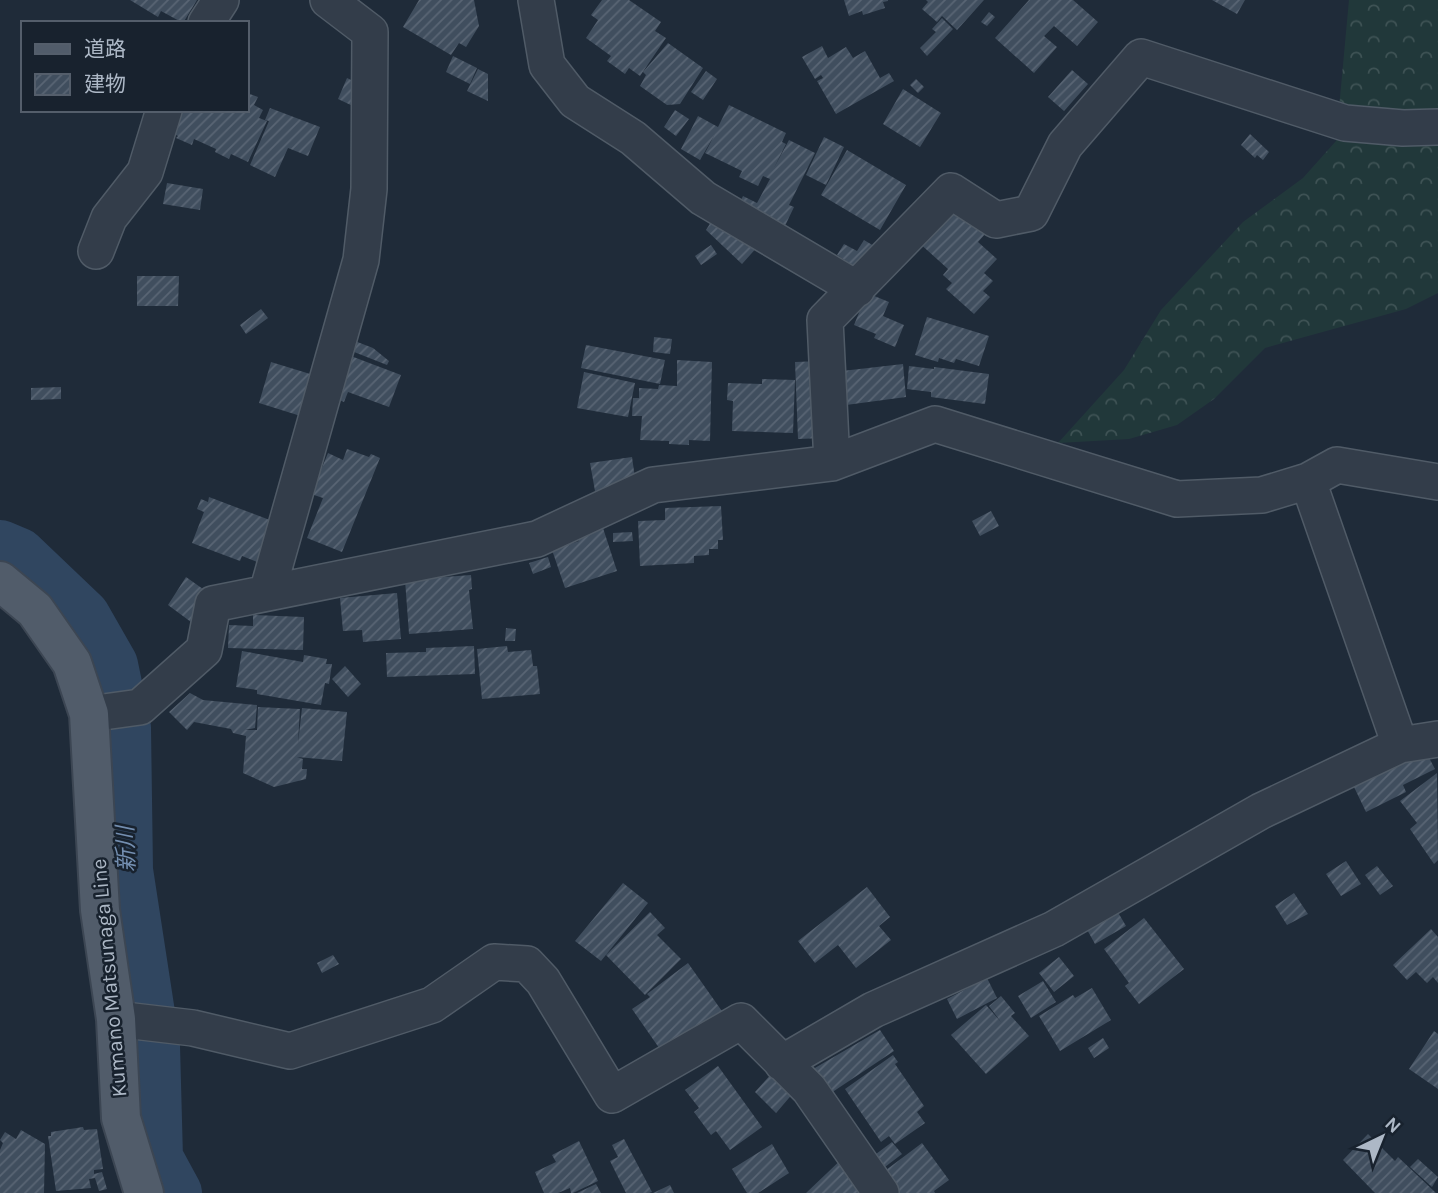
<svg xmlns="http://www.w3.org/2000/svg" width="1438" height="1193" viewBox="0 0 1438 1193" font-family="Karla,'Noto Sans JP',sans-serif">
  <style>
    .forest { fill: url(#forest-crowns) }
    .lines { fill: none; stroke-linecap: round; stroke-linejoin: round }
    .river { stroke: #304660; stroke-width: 54 }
    .building { fill: url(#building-hatch) }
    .minor-casing { stroke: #505b67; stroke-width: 38 }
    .major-casing { stroke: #3c4653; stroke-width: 42 }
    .minor { stroke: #333d4a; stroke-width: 35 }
    .major { stroke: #515c6a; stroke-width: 38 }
    .labels { text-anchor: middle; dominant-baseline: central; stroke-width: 5; stroke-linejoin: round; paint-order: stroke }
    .street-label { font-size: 21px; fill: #adb8c6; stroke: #18222e }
    .water-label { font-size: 23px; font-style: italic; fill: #748fb1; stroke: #18222e }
  </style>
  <defs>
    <pattern id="forest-crowns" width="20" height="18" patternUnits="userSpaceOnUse" patternTransform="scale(1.75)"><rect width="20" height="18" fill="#21383a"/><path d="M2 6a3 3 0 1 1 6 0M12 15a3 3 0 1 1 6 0" fill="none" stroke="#3f5355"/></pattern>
    <pattern id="building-hatch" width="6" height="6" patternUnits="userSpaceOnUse" patternTransform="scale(1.75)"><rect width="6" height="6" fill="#404e5e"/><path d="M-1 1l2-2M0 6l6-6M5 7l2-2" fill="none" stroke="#596574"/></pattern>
  </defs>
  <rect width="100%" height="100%" fill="#1f2b39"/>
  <path class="forest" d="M1349 0H1438V293L1406 309 1265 348 1214 399 1177 425 1129 439 1058 443 1124 370 1161 310 1243 222 1303 178 1336 141Z"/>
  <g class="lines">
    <path class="river" d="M0 547 19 555 83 616 111 665 124 728 126 870 153 1046 156 1158 175 1193"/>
  </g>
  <path class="building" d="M130 0H197L183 23 161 11 158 17Z
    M419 0H474L479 26 466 47 459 43 451 55 403 27Z
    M602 0H629L661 22 655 31 666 38 640 76 629 68 625 74 607 61 611 56 586 38 598 20 591 15Z
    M844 0H888V1L883 2 885 8 863 15 862 11 849 16Z
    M926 0H984L957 30 942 16 937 22 922 9 928 2Z
    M1029 0H1073L1098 22 1077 46 1054 26 1044 36 1057 47 1034 73 995 38Z
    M1212 0H1245L1237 14Z
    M989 12 995 17 987 26 981 22Z
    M942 18 953 29 927 56 920 48 936 32 932 29Z
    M668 43 703 68 680 104 667 105 640 86 646 75 643 72Z
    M822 46 828 58 846 47 853 58 865 51 880 78 889 73 894 81 836 114 817 81 823 78 821 75 815 79 802 57Z
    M453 56 477 68 470 84 446 72Z
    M478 69 488 74V101L467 91Z
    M1072 70 1088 84 1064 111 1048 97Z
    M706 71 717 79 703 100 691 92Z
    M347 78 364 86 355 107 338 99Z
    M916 79 924 87 918 93 910 85Z
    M903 89 941 113 920 147 883 124Z
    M247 93 258 97 254 105 263 110 259 118 267 121 248 162 231 154 229 159 215 152 216 149 194 139 192 145 176 138 178 136 171 132 181 110H247Z
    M729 105 786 133 782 142 786 144 774 168 789 140 815 153 789 205 794 207 784 228 739 204 743 196 757 203 770 179 763 176 758 186 739 177 742 171 705 153 715 134 700 160 681 149 698 116 718 127Z
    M270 108 320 127 308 156 288 148 275 177 250 165 269 121 265 120Z
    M675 110 689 119 676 136 664 127Z
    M1250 134 1269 152 1263 160 1257 155 1255 158 1241 145Z
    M824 137 844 147 826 185 806 175Z
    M847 150 906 185 880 230 821 195Z
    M167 183 203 189 200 210 163 204Z
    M958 207 986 233 978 242 997 259 984 273 993 281 983 291 990 297 974 314 946 289 952 283 943 275 948 269 917 241Z
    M716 214 760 244 742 264 706 230Z
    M864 240 874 246 857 272 847 266 849 263 837 255 844 244 857 251Z
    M711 245 717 254 701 265 695 256Z
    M137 276H179L178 306H137Z
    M867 293 889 302 883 316 904 325 895 347 874 338 876 334 854 325Z
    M261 309 268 318 246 334 240 325Z
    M927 317 989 336 979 366 956 359 954 363 939 358 938 362 915 355Z
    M654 337 672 339 670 354 653 352Z
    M347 338 373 348 389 361 387 365 344 348Z
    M586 345 665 360 660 384 581 368Z
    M343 353 401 375 389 407 348 392 344 402 327 395Z
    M677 360 712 362 710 441 689 440V445L669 444V441L640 440 642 416H632L633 398H639V388L658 389 659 385 677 386Z
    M821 361 824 438 798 439 795 362Z
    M271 362 320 377 307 418 259 403Z
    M903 364 906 397 846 405 842 371Z
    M909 366 934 369V367L989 374 985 404 931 397V392L907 389Z
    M584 372 635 383 628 417 577 408Z
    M762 379 795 380 793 433 732 431 733 401 727 400 728 383 762 384Z
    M61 387V399L31 400V388Z
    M347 449 369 457 371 454 380 458 342 552 307 538 323 498 311 494 328 453 343 460Z
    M632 457 636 485 595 491 590 463Z
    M209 497 275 522 260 563 242 556 240 561 192 543 204 512 197 509 201 499 208 502Z
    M721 506 723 540H718V549H709V555L694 556V563L640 566 638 521 665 520V508Z
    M991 511 999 526 980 536 972 521Z
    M603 528 617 571 565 588 552 550 579 541 577 536Z
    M632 532 633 541 613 542V533Z
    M548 557 551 567 533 574 529 563Z
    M471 575 472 589 469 590 473 629 409 634 405 580Z
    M186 577 210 594 191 622 168 605Z
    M397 593 401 639 363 642 362 630 343 631 340 598Z
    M253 615 304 617 303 650 228 648 229 625 253 626Z
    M506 628 516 629 515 641H505Z
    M474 646 475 674 387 677 386 653 426 652V648Z
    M507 646 508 652 531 650 533 666H537L540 694 482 699 477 649Z
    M242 651 303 662 304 655 327 659 326 664H332L329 684 325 683 321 705 257 694V690L236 687Z
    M345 666 361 684 348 697 332 679Z
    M190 693 203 700 257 705 255 728 245 730H257L258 707 300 709 298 743 302 708 347 712 342 761 297 757 303 759 302 769H307L306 779 274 787 243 773 246 736 233 733 231 729 194 722 187 730 169 712Z
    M1426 752 1435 769 1403 785 1406 792 1366 812 1354 787Z
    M1437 773 1438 860 1434 864 1410 829 1417 823 1400 801Z
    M1346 861 1361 884 1341 896 1326 874Z
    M1377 866 1393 886 1380 895 1365 875Z
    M623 883 648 903 601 961 575 941Z
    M867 887 890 917 879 926 891 940 856 968 838 945 815 963 798 941Z
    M1294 893 1308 914 1287 925 1275 906Z
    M1116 909 1126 926 1095 944 1085 926Z
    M650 912 665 928 657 935 681 959 645 995 606 955Z
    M1144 918 1184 969 1139 1004 1125 986 1129 983 1104 949Z
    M1431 929 1438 937V983L1433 977 1427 983 1416 972 1407 980 1393 965Z
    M333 955 339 964 322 973 317 963Z
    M1059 957 1074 976 1054 992 1039 973Z
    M688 963 724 1014 664 1055 632 1009 650 997 647 994Z
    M987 978 997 998 957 1019 947 999Z
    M1043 981 1056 1002 1031 1018 1018 996Z
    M1092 988 1111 1020 1060 1051 1039 1016 1073 995 1075 998Z
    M1001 996 1015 1013 1011 1016 1029 1036 986 1074 951 1035 986 1005 1001 1022 989 1006Z
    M880 1030 894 1051 825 1097 808 1072Z
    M1434 1031 1438 1034V1089L1409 1069Z
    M1103 1038 1109 1048 1094 1058 1088 1048Z
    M893 1055 898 1062 895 1064 924 1106 917 1112 925 1123 895 1144 889 1136 881 1142 845 1089Z
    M718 1066 762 1127 730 1150 716 1131 711 1135 694 1112 699 1108 685 1090Z
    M774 1071 795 1091 776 1113 755 1092Z
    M83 1127 84 1130 97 1129 103 1169 94 1170V1174L102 1172 107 1189 99 1191 95 1178 89 1179 91 1188 56 1191 48 1136H51V1132Z
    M21 1130 45 1144 44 1193H0V1150L3 1143 0 1140 5 1132 16 1139Z
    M1368 1134 1395 1161 1398 1157 1436 1193H1375L1343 1160Z
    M624 1139 652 1192 649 1193H626L610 1161 618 1157 612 1145Z
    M579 1141 598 1181 573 1193H571L570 1188 558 1193H544L535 1172 556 1162 552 1155Z
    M892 1142 902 1154 881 1170 872 1157Z
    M922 1143 949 1180 934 1191 935 1193H894L892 1190 898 1186 886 1170Z
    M772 1144 789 1173 758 1193H747L732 1169Z
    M847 1154 864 1193H806Z
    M1418 1159 1438 1177 1432 1187 1410 1167Z
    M596 1184 601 1193H577Z
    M670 1185 674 1193H653Z"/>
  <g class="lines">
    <defs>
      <path id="minor" d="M536 0 547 65 575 101 633 138 703 198 857 289
        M206 23 221 0
        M96 251 109 218 145 172 164 110
        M832 463 825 320 951 191 996 220 1031 213 1065 145 1141 57 1345 123 1403 128 1438 127
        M1308 481 1400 745
        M267 593 361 260 369 189 370 32 328 0
        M89 714 140 707 204 650 213 604 537 539 653 485 832 463 935 424 1177 499 1262 495 1308 481 1337 465 1438 482
        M116 1019 193 1028 290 1051 432 1005 494 962 527 964 543 981 612 1095 741 1021 809 1089 881 1193
        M782 1063 873 1010 1054 929 1261 811 1400 745 1438 739"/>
      <path id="major" d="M0 581 35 610 72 663 89 714 100 910 116 1019 121 1118 144 1193"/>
    </defs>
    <use href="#minor" class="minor-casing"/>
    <use href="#major" class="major-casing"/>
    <use href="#minor" class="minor"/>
    <use href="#major" class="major"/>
  </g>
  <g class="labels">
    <g class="street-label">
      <text transform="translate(109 978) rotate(-95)">Kumano Matsunaga Line</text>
    </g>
    <g class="water-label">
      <text transform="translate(126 849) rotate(-92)">新川</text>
    </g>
  </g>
  <rect x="21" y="21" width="228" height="91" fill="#18222e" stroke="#545e6b" stroke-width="2"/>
  <rect x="35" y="44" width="35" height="10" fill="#515c6a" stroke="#545e6b" stroke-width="2"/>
  <text x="84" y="56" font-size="21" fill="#adb8c6">道路</text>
  <rect x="35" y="74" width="35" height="21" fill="url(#building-hatch)" stroke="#545e6b" stroke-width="2"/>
  <text x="84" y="91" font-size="21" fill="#adb8c6">建物</text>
  <g transform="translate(1382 1137) rotate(43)" stroke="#18222e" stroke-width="5" paint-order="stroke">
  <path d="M0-5L12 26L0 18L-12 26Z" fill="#adb8c6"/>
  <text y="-10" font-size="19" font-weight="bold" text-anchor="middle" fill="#adb8c6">N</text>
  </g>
</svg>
